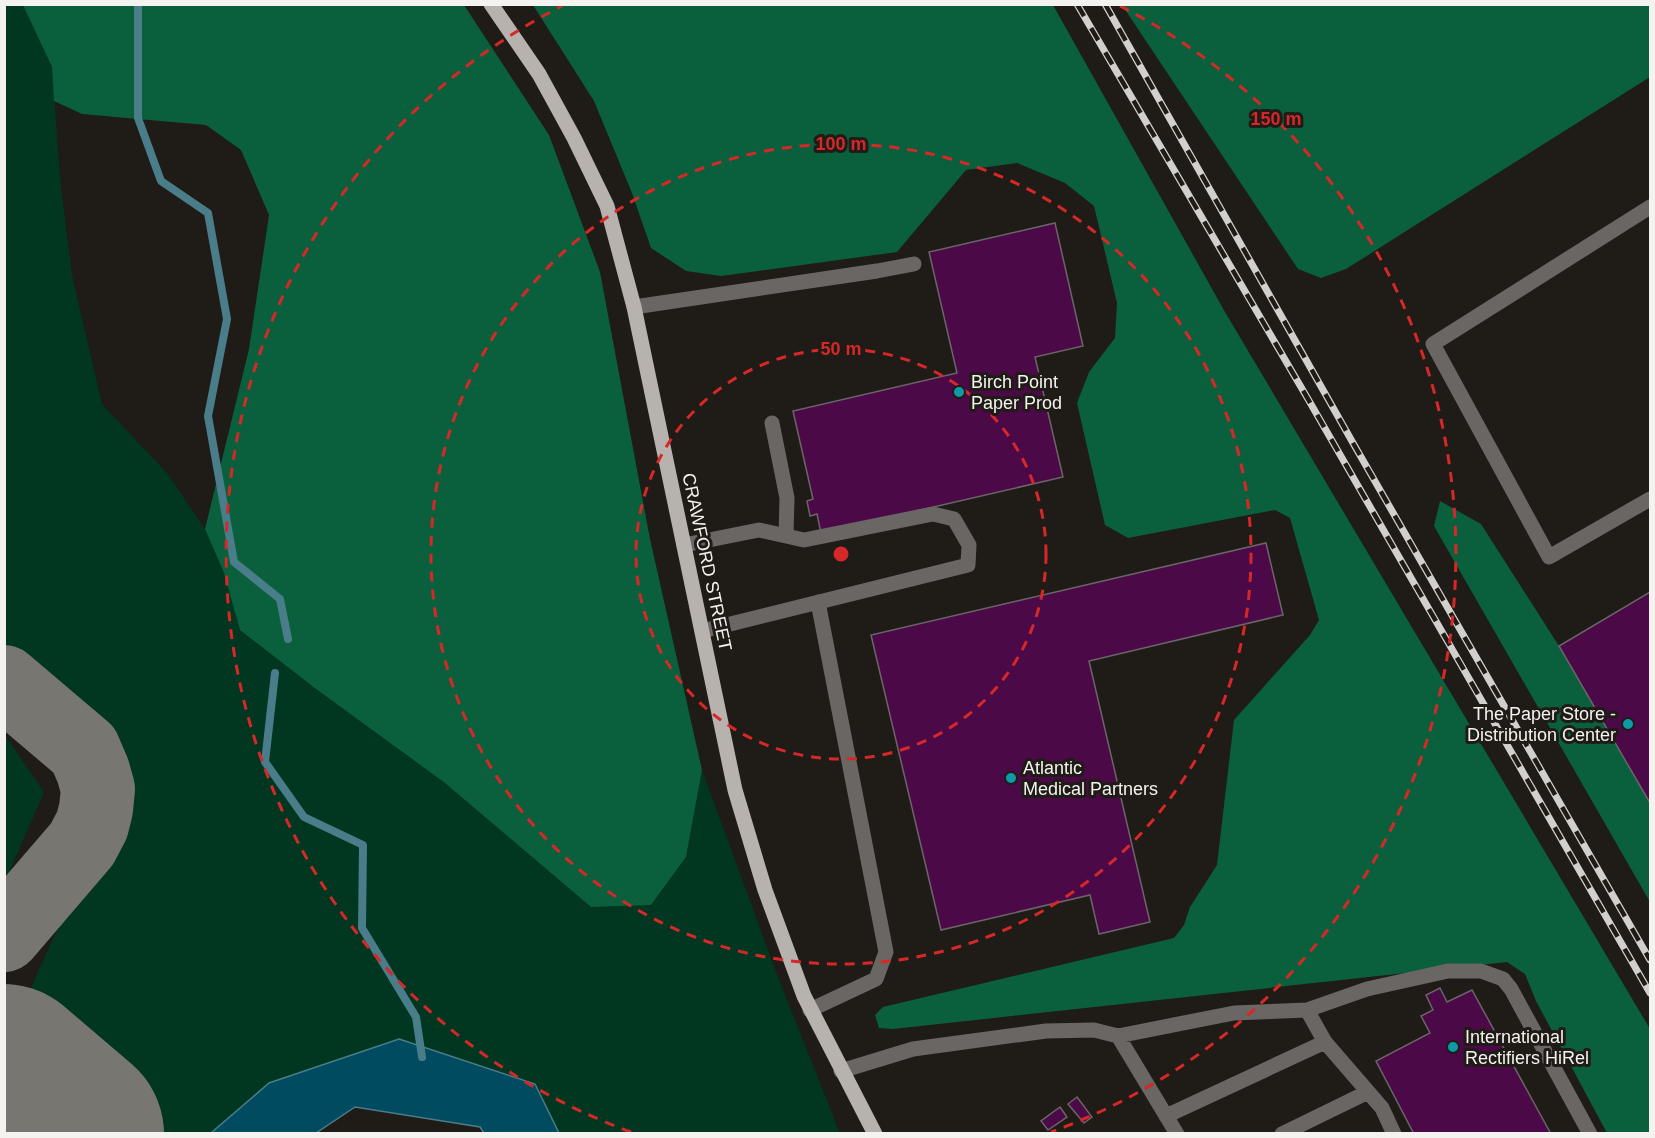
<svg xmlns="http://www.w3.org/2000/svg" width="1655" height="1138" viewBox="0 0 1655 1138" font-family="Arial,sans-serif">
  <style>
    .green { fill: #013620 }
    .forest { fill: #0a603c }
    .water { fill: #004b5f; stroke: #4a7d8a; stroke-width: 1.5 }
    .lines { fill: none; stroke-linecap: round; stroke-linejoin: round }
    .stream { stroke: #4a7d8a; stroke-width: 8 }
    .taxiway { stroke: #787671; stroke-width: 74 }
    .runway { stroke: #787671; stroke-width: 184 }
    .building { fill: #4c0947; stroke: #6b656a; stroke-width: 1.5 }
    .minor { stroke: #696664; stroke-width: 15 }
    .major { stroke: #b8b2ae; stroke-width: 15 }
    .rail-casing { stroke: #d2d0cc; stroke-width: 7 }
    .rail { stroke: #1f1b16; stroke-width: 4.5; stroke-dasharray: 14; stroke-linecap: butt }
    .ring { fill: none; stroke: #d62828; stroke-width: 3; stroke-dasharray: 10 8 }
    .culture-dot { fill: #0f9aa8; stroke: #1f1b16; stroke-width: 2 }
    .labels { text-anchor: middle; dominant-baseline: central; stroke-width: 6; stroke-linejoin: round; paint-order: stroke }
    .poi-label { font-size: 18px; fill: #f5f3ef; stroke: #1f1b16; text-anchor: start }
    .street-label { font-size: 18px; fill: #f5f3ef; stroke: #1f1b16 }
    .centre { fill: #d62828; stroke: #1f1b16; stroke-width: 3 }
    .ring-label { font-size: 18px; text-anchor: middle; font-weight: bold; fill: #d62828; stroke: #1f1b16; stroke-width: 6; stroke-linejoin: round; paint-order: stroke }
  </style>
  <rect width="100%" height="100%" fill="#1f1b16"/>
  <path class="green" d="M23 4 52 67 61 188 72 275 102 404 168 474 205 529 224 573 316 689 445 783 591 907 651 905 686 857 702 770 778 977 840 1133H559L535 1084 269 1083 211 1133H145L156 1119 23 1007C37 974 51 940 69 908 101 852 148 803 103 738 94 724 79 714 67 703 46 685 25 667 5 649L4 5Z
    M5 735 44 792 5 882Z"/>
  <path class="forest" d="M23 5H464L549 135 600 272 650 539 702 770 686 857 651 905 591 907 445 783 316 689 240 630 224 573 205 529 249 349 269 215 241 150 206 125 82 114 54 101 52 67Z
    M533 5H1053L1225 312 1650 1029V1133H1607L1536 1001 1525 974 1507 962 893 1029 879 1028 875 1015 883 1007 1174 938 1184 925 1190 907 1217 865 1234 720 1310 635 1319 620 1290 518 1275 510 1128 538 1105 525 1077 403 1089 372 1115 338 1117 303 1094 206 1065 183 1017 163 966 170 897 252 721 276 686 271 651 248 632 193 594 101Z
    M1122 5H1650V77L1346 269 1321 278 1298 269Z
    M1440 501 1481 524 1559 646 1650 802V902L1434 526Z"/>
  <path class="water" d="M399 1039 535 1084 559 1133H484L480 1127 355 1107 316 1133H211L269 1083Z"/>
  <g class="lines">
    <path class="stream" d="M138 4V118L161 181 208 213 227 319 208 416 234 562 280 599 288 639
      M275 673 265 762 304 817 363 845 362 928 416 1017 422 1057"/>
    <path class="taxiway" d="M4 682 84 750 93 771 98 789 96 809 92 825 82 844 4 935"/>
    <path class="runway" d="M4 1076 72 1134"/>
  </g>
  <path class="building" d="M1055 223 1083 346 1035 357 1063 477 821 533 817 514 810 516 807 501 813 499 793 411 957 373 929 252Z
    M1266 543 1283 615 1089 661 1150 922 1099 934 1090 895 941 930 871 635Z
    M1650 592V803L1559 646Z
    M1440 988 1447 1002 1472 990 1551 1134H1414L1376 1061 1430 1033 1421 1016 1433 1010 1426 995Z
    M1077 1097 1092 1117 1084 1123 1068 1104Z
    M1060 1107 1067 1117 1048 1130 1041 1121Z"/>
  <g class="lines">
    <path class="minor" d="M1650 207 1433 344 1549 557 1650 499
      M634 307 877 271 914 264
      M772 423 787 498 786 536
      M684 545 759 530 804 540 933 514 954 519 969 545 968 565 702 631
      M810 1010 876 979 886 952 818 602
      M1307 1010 1325 1042 1382 1108 1394 1134
      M1118 1036 1234 1013 1307 1010 1367 989 1448 971H1481L1503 979 1511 989 1590 1134
      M841 1071 913 1049 1046 1031 1094 1030 1118 1036 1177 1134
      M1166 1116 1325 1042
      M1282 1134 1368 1092"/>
    <path class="major" d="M491 4 539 74 574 138 607 206 634 307 735 790 765 890 804 996 875 1134"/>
    <defs>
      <path id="rail" d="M1077 4 1308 399 1650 993
        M1105 4 1353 443 1650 960"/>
    </defs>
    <use href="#rail" class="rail-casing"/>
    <use href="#rail" class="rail"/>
  </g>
  <g class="ring">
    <circle cx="841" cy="554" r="205"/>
    <circle cx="841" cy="554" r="410"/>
    <path d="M631 1132A615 615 0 0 1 562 6M1120 6A615 615 0 0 1 1051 1132"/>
  </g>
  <g class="culture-dot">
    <circle cx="959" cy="392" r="6"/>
    <circle cx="1628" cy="724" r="6"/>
    <circle cx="1011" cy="778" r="6"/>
    <circle cx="1453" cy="1047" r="6"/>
  </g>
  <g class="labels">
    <g class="poi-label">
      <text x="971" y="382">Birch Point<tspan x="971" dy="21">Paper Prod</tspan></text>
      <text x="1616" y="714" text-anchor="end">The Paper Store -<tspan x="1616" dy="21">Distribution Center</tspan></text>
      <text x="1023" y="768">Atlantic<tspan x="1023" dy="21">Medical Partners</tspan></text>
      <text x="1465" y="1037">International<tspan x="1465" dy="21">Rectifiers HiRel</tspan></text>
    </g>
    <g class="street-label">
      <text transform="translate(707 562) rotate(78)">CRAWFORD STREET</text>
    </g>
  </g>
  <circle cx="841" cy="554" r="9" class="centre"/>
  <g class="ring-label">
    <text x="1276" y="125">150 m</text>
    <text x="841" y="150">100 m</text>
    <text x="841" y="355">50 m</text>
  </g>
  <rect width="1655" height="1138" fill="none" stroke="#f5f3ef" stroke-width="12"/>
</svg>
